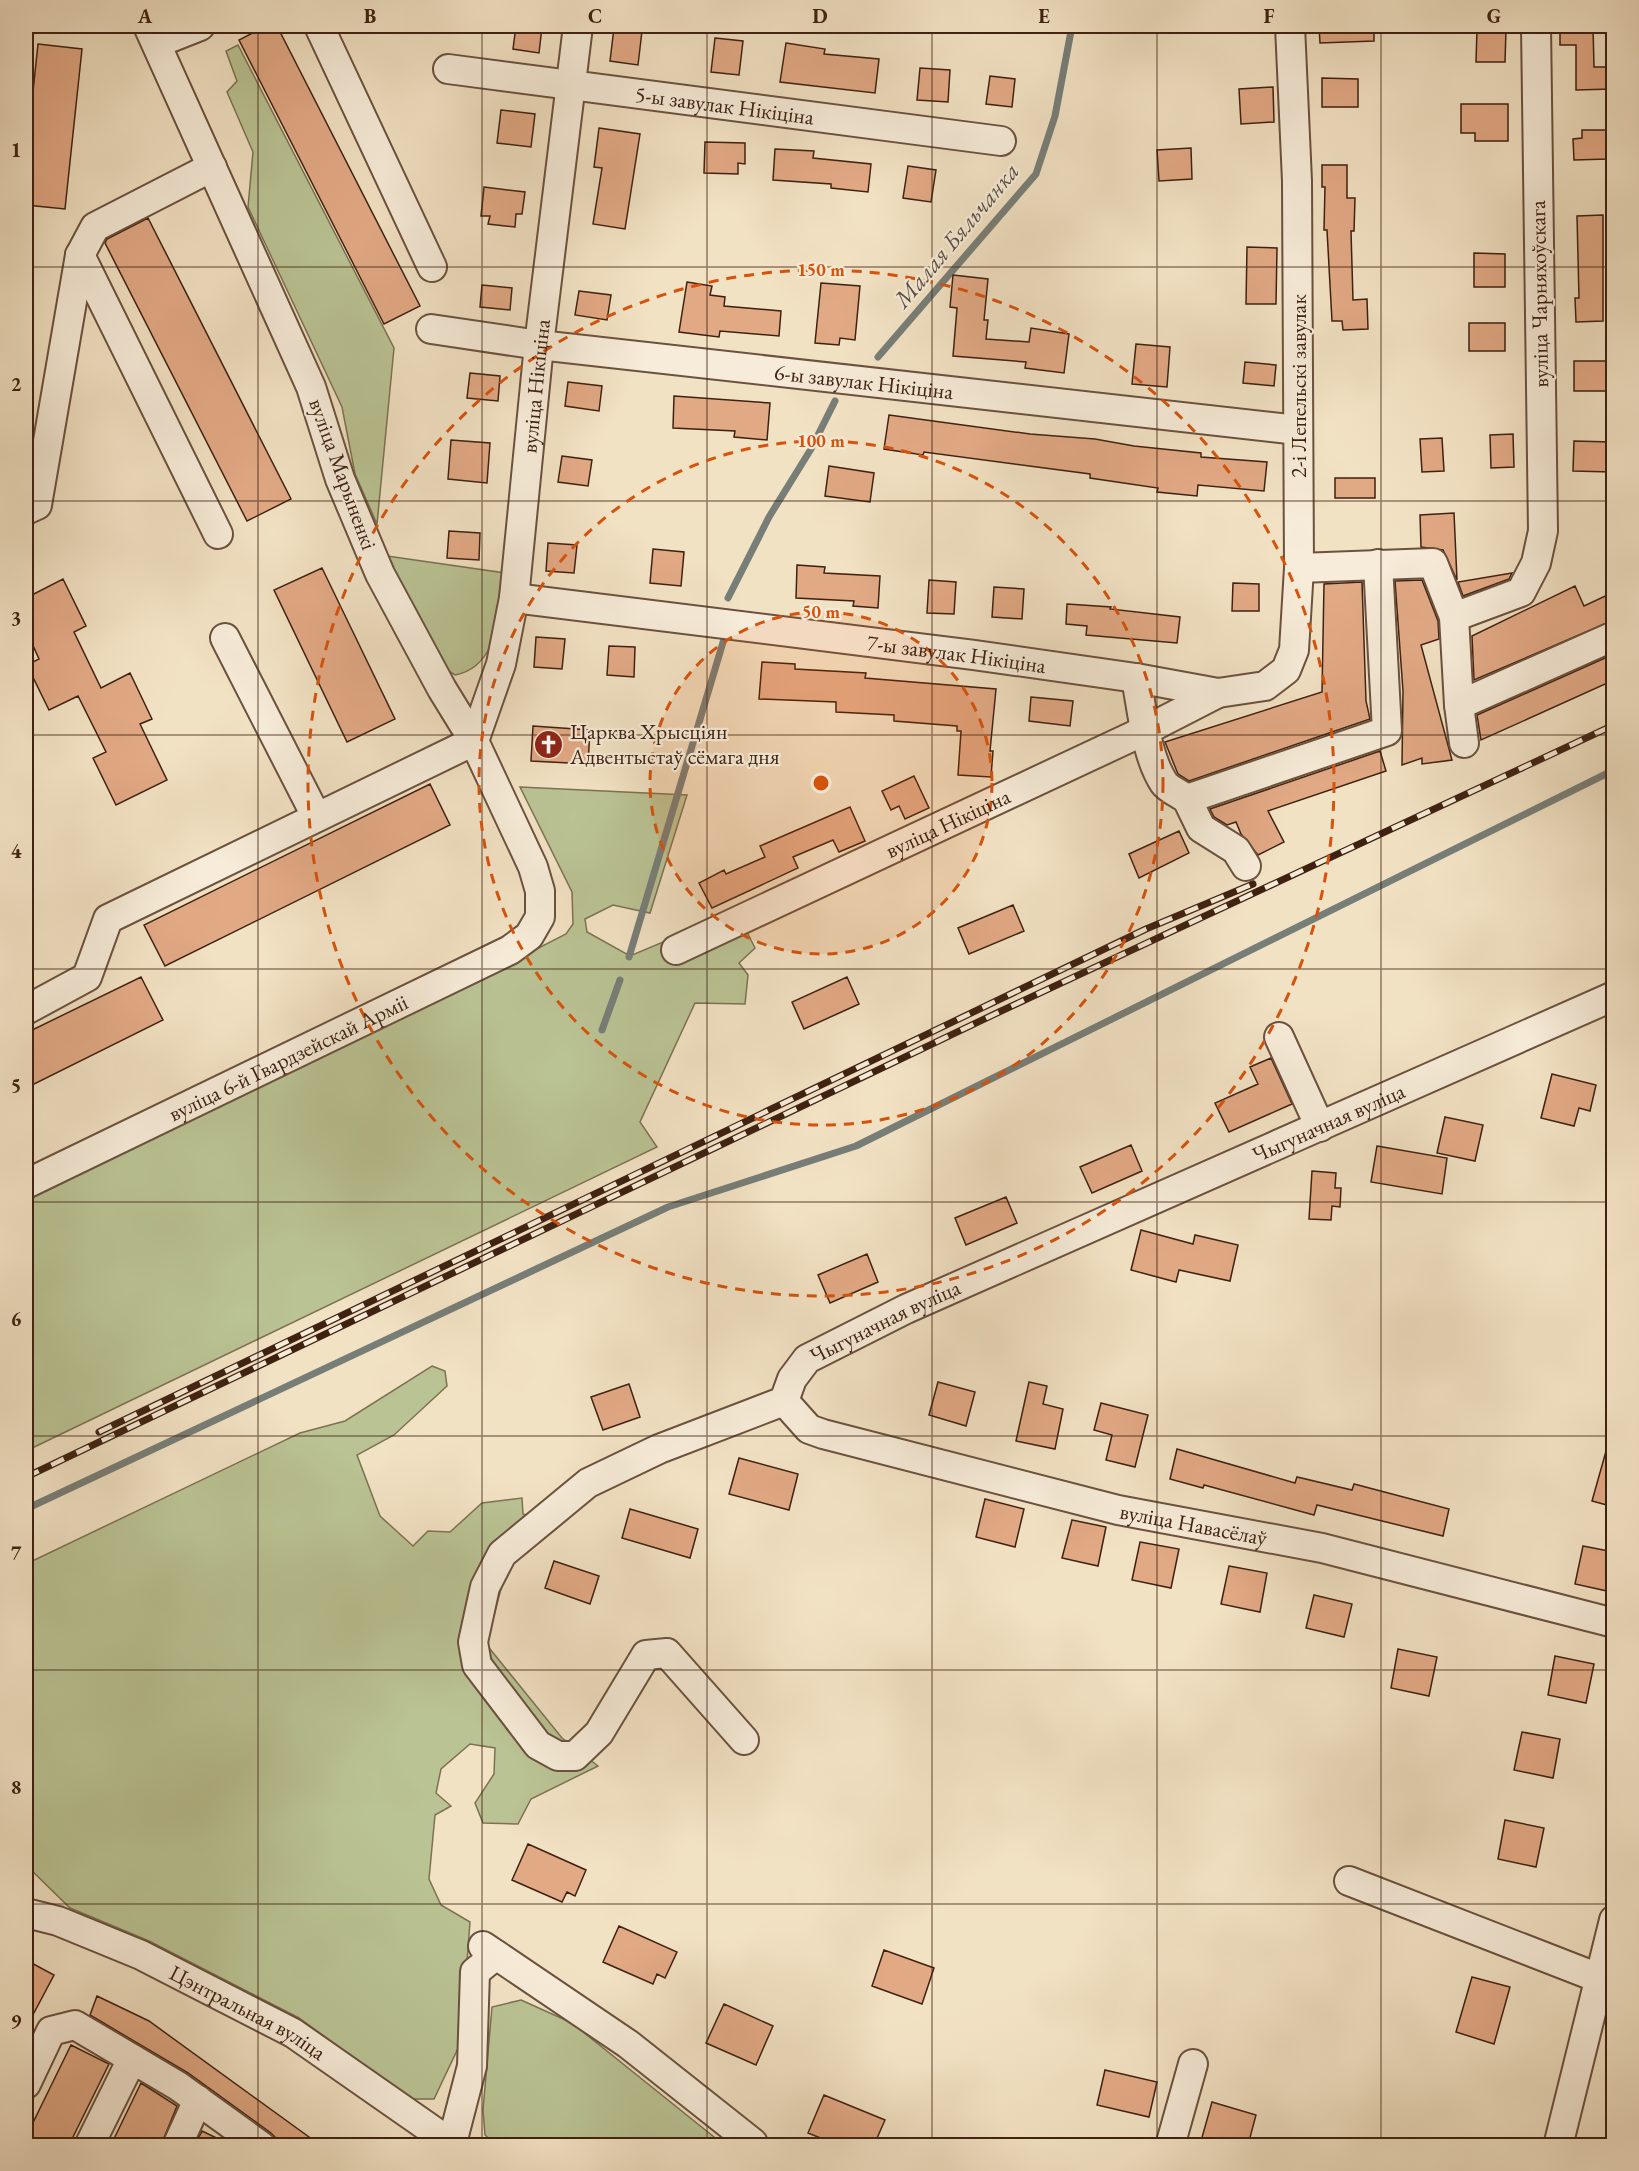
<svg xmlns="http://www.w3.org/2000/svg" width="1639" height="2171" viewBox="0 0 1639 2171" font-family="'EB Garamond',serif">
  <style>
    .green { fill: #bac394; stroke: #7c7252; stroke-width: 1.5 }
    .lines { fill: none; stroke-linecap: round; stroke-linejoin: round }
    .stream { stroke: #777e78; stroke-width: 7 }
    .building { fill: #e2a985; stroke: #3e2111; stroke-width: 1.5 }
    .minor-casing { stroke: #6b513e; stroke-width: 32 }
    .minor { stroke: #f7ecd9; stroke-width: 28 }
    .rail-casing { stroke: #3e2111; stroke-width: 7 }
    .rail { stroke: #f7ecd9; stroke-width: 4.5; stroke-dasharray: 14; stroke-linecap: butt }
    .grid { fill: none; stroke: #3e2111; stroke-width: 1.5; stroke-opacity: 0.55 }
    .ring { fill: none; stroke: #d7530c; stroke-width: 3; stroke-dasharray: 10 8 }
    .labels { text-anchor: middle; dominant-baseline: central; stroke-width: 4.5; stroke-linejoin: round; paint-order: stroke }
    .street-label { font-size: 22px; fill: #3e2111; stroke: #f7ecd9 }
    .poi-label { font-size: 22px; fill: #3e2111; stroke: #f7ecd9; text-anchor: start }
    .water-label { font-size: 24px; font-style: italic; fill: #5a5044; stroke: #f7ecd9 }
    .centre { fill: #d7530c; stroke: #f7ecd9; stroke-width: 3 }
    .ring-label { font-size: 18px; text-anchor: middle; font-weight: bold; fill: #d7530c; stroke: #f7ecd9; stroke-width: 4.5; stroke-linejoin: round; paint-order: stroke }
    .neatline { fill: none; stroke: #3e2111; stroke-width: 2 }
    .grid-label { font-size: 20px; text-anchor: middle; font-weight: bold; fill: #3e2111 }
  </style>
  <rect width="100%" height="100%" fill="#f2e2c4"/>
  <filter id="stains"><feTurbulence type="fractalNoise" baseFrequency=".00333" numOctaves="4"/><feColorMatrix values="0 0 0 0 .2 0 0 0 0 .09 0 0 0 0 .02 0 0 0 .5 -.17"/></filter>
  <radialGradient id="worn" r=".72"><stop offset=".6" stop-color="#630" stop-opacity="0"/><stop offset="1" stop-color="#630" stop-opacity=".3"/></radialGradient>
  <path class="green" d="M238 45 394 348 377 524 355 474 342 407 248 207 253 152 227 92 237 81 226 51Z
    M387 556 505 573C498 612 500 666 455 675L447 670Z
    M520 787 687 795 650 913 613 905 585 919 587 932 630 956 706 924 745 928 755 948 739 963 748 975 745 1004 695 1003 640 1122 657 1147 26 1451V1193L443 997 566 934 573 924 572 892Z
    M432 1366 445 1371 447 1386 394 1435 357 1455 380 1516 413 1546 428 1531 450 1532 482 1503 522 1498 523 1514 557 1528 507 1567 486 1644 562 1738 598 1766 531 1799 518 1824 483 1823 475 1803 494 1774 495 1748 470 1744 441 1769 436 1793 451 1806 435 1815 429 1879 441 1905 470 1922 461 2042 434 2099H409L299 2018 149 1941 70 1908 26 1865V1564L300 1433 345 1421Z
    M521 2000 572 2023 724 2145 497 2146 485 2135 483 2110 492 2007Z"/>
  <g class="lines">
    <path class="stream" d="M878 357 1036 174 1055 116 1072 26
      M728 598 769 517 811 449 835 401
      M629 957 724 639
      M602 1030 620 980
      M26 1509 668 1207 856 1146 1614 770"/>
  </g>
  <path class="building" d="M266 26H277L420 306 384 324 239 40Z
    M516 26 542 27 539 53 513 49Z
    M1319 26H1374V41L1320 43Z
    M1560 27H1593L1594 67H1612V89L1576 90V45H1560Z
    M614 28 642 31 638 65 610 61Z
    M1477 29 1506 30 1505 62H1476Z
    M715 38 743 41 739 75 711 72Z
    M786 43 825 49 824 54 879 59 875 93 780 82Z
    M38 44 82 49 65 209 26 205V158Z
    M920 68 950 70 948 102 917 100Z
    M990 76 1015 79 1012 107 986 104Z
    M1322 78 1358 79V107H1322Z
    M1273 87 1274 122 1241 124 1239 89Z
    M1461 104H1508V141H1475V133H1461Z
    M501 110 535 114 531 147 497 143Z
    M599 128 640 134 625 229 593 224 602 168 594 167Z
    M1582 130H1607L1608 159 1574 160 1573 139 1582 138Z
    M705 142 745 143V164L738 163V174L704 173Z
    M1191 148 1192 179 1159 181 1157 150Z
    M775 149 814 151 813 158 871 164 868 192 831 188V184L773 180Z
    M1322 165H1347V198H1355L1354 231H1351L1353 300 1367 299 1368 329 1343 330 1342 321H1332L1327 230H1324L1325 187H1322Z
    M908 166 936 170 931 202 903 198Z
    M484 187 525 192 522 214H516L515 227 488 224 490 216H481Z
    M1603 215V321L1576 322 1575 298H1579L1577 216Z
    M148 218 291 499 247 521 105 243 107 239Z
    M1247 247 1277 248 1276 304H1246Z
    M1474 253 1505 254V287H1474Z
    M953 275 988 279 984 320H988L986 339 1029 342 1031 328 1069 334 1064 373 1025 368 1026 362 953 356 957 308 950 307Z
    M687 282 712 286 710 295 725 297 724 306 781 311 779 336 720 331 719 337 679 332Z
    M821 283 860 286 855 340 840 338 839 345 815 343Z
    M482 285 512 288 510 310 480 307Z
    M579 291 611 295 607 320 575 315Z
    M1469 323H1505V351H1469Z
    M1136 344 1170 347 1167 387 1132 384Z
    M1574 361H1608V391H1574Z
    M1245 362 1276 365 1274 386 1243 383Z
    M470 373 500 376 498 401 467 398Z
    M568 382 602 386 599 411 565 406Z
    M674 396 770 403 767 440 734 437 735 431 673 428Z
    M889 415 1030 434 1095 439 1134 446 1201 453V457L1267 462 1264 491 1198 485 1197 496 1157 492 1158 488 1090 478V474L924 452 923 455 884 449Z
    M1513 434 1514 467 1491 468 1490 435Z
    M1442 438 1444 471 1422 472 1420 439Z
    M451 440 490 443 487 483 448 479Z
    M1574 441 1612 442 1611 472 1573 471Z
    M562 456 592 460 588 486 558 482Z
    M829 466 874 473 870 502 825 496Z
    M1335 478H1375V498H1335Z
    M1454 513 1457 580 1443 550 1421 547 1420 515Z
    M449 531 480 533 479 560 447 558Z
    M548 543 577 545 574 573 546 571Z
    M653 549 684 552 681 586 650 583Z
    M797 565 825 567 824 573 880 576 878 608 853 606 854 601 796 598Z
    M322 568 395 719 347 742 274 590Z
    M1512 573 1509 579 1463 596 1458 582Z
    M63 579 86 626 74 632 101 688 130 673 152 719 140 724 167 780 116 805 93 758 106 752 78 696 49 710 27 665 39 659 26 630V598Z
    M929 580 956 582 954 614 927 613Z
    M1422 580 1438 621 1439 639 1421 645 1452 760 1422 764V758L1402 765 1403 691 1395 581Z
    M1362 582 1366 701 1370 719 1189 781 1178 774 1165 742 1322 692 1324 584Z
    M1233 583 1259 584V611H1232Z
    M1575 586 1584 606 1614 592V620L1474 680 1472 636Z
    M994 587 1024 589 1022 619 992 617Z
    M1067 604 1111 607 1110 609 1180 617 1177 643 1086 635 1087 626 1066 624Z
    M536 637 565 639 562 669 534 667Z
    M609 646 635 647 634 677 607 675Z
    M1614 654V680L1481 740 1477 715Z
    M762 662 795 664V669L866 673 865 678 996 689 990 751H993L991 777 958 775 961 731H957V726L894 721V715L836 712V702L759 699Z
    M1031 697 1073 701 1070 726 1029 721Z
    M533 726 590 730 588 764 531 761Z
    M1380 751 1386 771 1268 811 1284 842 1258 855 1241 834 1236 822 1227 825 1214 817 1210 809Z
    M914 776 929 808 905 819 899 806 891 810 882 791Z
    M430 784 450 825 165 966 144 925Z
    M850 807 865 841 839 852 833 840 793 857 798 868 712 908 699 883 724 870 726 874 765 857 760 846Z
    M1179 831 1189 853 1139 878 1129 854Z
    M1013 905 1024 931 969 954 958 928Z
    M141 977 163 1020 26 1088V1033Z
    M847 977 859 1004 804 1029 792 1002Z
    M1271 1058 1292 1104 1229 1132 1215 1103 1258 1084 1250 1067Z
    M1552 1074 1596 1085 1590 1111 1579 1108 1574 1126 1541 1118Z
    M1445 1117 1483 1125 1475 1161 1437 1153Z
    M1131 1145 1142 1171 1092 1193 1080 1167Z
    M1377 1146 1447 1158 1442 1194 1371 1182Z
    M1312 1171 1336 1173 1335 1188H1341L1340 1207 1332 1206 1331 1220 1309 1219Z
    M1006 1197 1017 1223 966 1245 955 1218Z
    M1141 1230 1193 1244 1195 1235 1238 1245 1230 1281 1179 1270 1176 1282 1131 1270Z
    M867 1254 878 1282 830 1303 818 1275Z
    M938 1382 975 1392 966 1426 929 1415Z
    M1029 1382 1047 1386 1043 1404 1063 1409 1055 1449 1016 1441Z
    M629 1384 640 1417 603 1430 591 1397Z
    M1101 1403 1148 1415 1135 1467 1106 1460 1112 1435 1094 1430Z
    M1608 1444 1614 1445V1507L1592 1501Z
    M1177 1449 1295 1483 1297 1477 1352 1490 1354 1484 1449 1509 1443 1536 1317 1505 1314 1515 1204 1485 1203 1488 1170 1479Z
    M739 1458 798 1474 789 1510 729 1494Z
    M985 1499 1024 1509 1015 1547 976 1537Z
    M630 1509 698 1529 690 1558 622 1538Z
    M1072 1520 1106 1527 1098 1566 1062 1558Z
    M1140 1542 1179 1549 1171 1588 1132 1580Z
    M1583 1546 1614 1552 1607 1591 1575 1584Z
    M554 1561 599 1576 590 1604 545 1588Z
    M1229 1566 1267 1573 1260 1612 1221 1604Z
    M1314 1595 1352 1604 1344 1637 1306 1628Z
    M1398 1649 1437 1657 1429 1696 1391 1688Z
    M1555 1656 1594 1664 1586 1703 1548 1695Z
    M1522 1732 1560 1739 1553 1778 1514 1770Z
    M1505 1820 1544 1828 1536 1867 1498 1859Z
    M528 1844 586 1870 575 1896 567 1892 562 1902 512 1880Z
    M619 1926 677 1952 665 1978 657 1974 653 1984 603 1962Z
    M884 1950 934 1968 922 2004 872 1986Z
    M26 1960 54 1975 26 2028Z
    M1472 1977 1510 1987 1494 2044 1456 2032Z
    M97 1996 149 2021 320 2145H283L271 2133 188 2073 90 2015Z
    M724 2004 773 2026 756 2065 706 2043Z
    M71 2045 109 2064 69 2145H26V2137Z
    M1105 2070 1157 2082 1149 2117 1097 2105Z
    M141 2083 177 2106 161 2145H111Z
    M824 2095 885 2120 874 2145H838L808 2133Z
    M1212 2102 1256 2115 1248 2145H1215L1201 2141Z
    M202 2131 231 2145H232H195Z"/>
  <g class="lines">
    <defs>
      <g id="minor">
        <path d="M319 26 432 267"/>
        <path d="M157 43 200 26"/>
        <path id="s1" d="M448 69 1001 141"/>
        <path d="M80 255 218 534"/>
        <path id="s2" d="M431 329 539 345 1298 430"/>
        <path d="M26 510 37 505 80 255 95 227 212 167"/>
        <path d="M1299 568 1433 563 1454 617 1459 705 1464 743"/>
        <path id="s3" d="M514 598 974 655 1136 678 1218 693 1265 686 1286 670 1294 650 1299 568 1297 181 1290 26"/>
        <path d="M1454 617 1521 592 1536 563 1543 531 1536 26"/>
        <path d="M225 638 316 816"/>
        <path d="M1136 678C1142 709 1146 756 1164 783 1168 789 1180 794 1187 799L1387 731 1378 564"/>
        <path d="M1459 705 1614 636"/>
        <path d="M1187 799 1201 828 1236 850 1246 866"/>
        <path id="s4" d="M676 950 1146 730 1218 693"/>
        <path id="s5" d="M26 1010 87 977 108 919 474 741 501 664 514 598 539 345 578 26"/>
        <path d="M1279 1037 1320 1127"/>
        <path id="s6" d="M26 1184 510 950 529 936 540 917V891L533 867 474 741 442 689 380 574 340 479 311 387 148 26"/>
        <path id="s7" d="M784 1401 809 1429 823 1434 1118 1510 1322 1548 1614 1623"/>
        <path id="s8" d="M744 1740 667 1653 646 1655 599 1733 575 1756H558L538 1745 477 1665 473 1642 485 1587 502 1554 588 1483 659 1449 784 1401 792 1379 807 1359 906 1309 1614 996"/>
        <path d="M1349 1881 1614 1984"/>
        <path id="s9" d="M26 1913 58 1921 141 1955 293 2033 455 2146"/>
        <path d="M483 1946 628 2044 753 2143 752 2146"/>
        <path d="M26 2084 51 2031 75 2025 178 2086 261 2146"/>
        <path d="M452 2143 472 2066 475 1972 496 1955"/>
        <path d="M89 2146 132 2059"/>
        <path d="M177 2146 198 2100"/>
        <path d="M1170 2146 1193 2064"/>
        <path d="M1558 2146 1614 1920"/>
      </g>
    </defs>
    <use href="#minor" class="minor-casing"/>
    <use href="#minor" class="minor"/>
    <defs>
      <path id="rail" d="M99 1432 1146 929 1253 884
        M26 1477 999 1012 1614 725"/>
    </defs>
    <use href="#rail" class="rail-casing"/>
    <use href="#rail" class="rail"/>
  </g>
  <path class="grid" d="M258 26V2146M482 26V2146M707 26V2146M932 26V2146M1157 26V2146M1381 26V2146M26 267H1614M26 501H1614M26 735H1614M26 969H1614M26 1202H1614M26 1436H1614M26 1670H1614M26 1904H1614"/>
  <circle cx="821" cy="783" r="171" fill="#d7530c" fill-opacity=".12"/>
  <g class="ring">
    <circle cx="821" cy="783" r="171"/>
    <circle cx="821" cy="783" r="342"/>
    <circle cx="821" cy="783" r="513"/>
  </g>
  <defs>
    <symbol id="church-disc" viewBox="-11 -11 22 22"><circle r="9.5" fill="#8f2418" stroke="#f7ecd9"/><path d="M-1.2-6h2.4v3.5h3.3v2.4h-3.3V6h-2.4V-.1h-3.3v-2.4h3.3Z" fill="#fff"/></symbol>
  </defs>
  <g fill-rule="evenodd">
    <use href="#church-disc" x="532" y="728" width="33" height="33"/>
  </g>
  <g class="labels">
    <g class="street-label">
      <text stroke="none"><textPath href="#s1" startOffset="279">5-ы завулак Нікіціна</textPath></text>
      <text transform="translate(1539 294) rotate(-91)">вуліца Чарняхоўскага</text>
      <text stroke="none"><textPath href="#s2" startOffset="436">6-ы завулак Нікіціна</textPath></text>
      <text stroke="none"><textPath href="#s5" startOffset="900">вуліца Нікіціна</textPath></text>
      <text transform="translate(1298 386) rotate(-90)">2-і Лепельскі завулак</text>
      <text transform="translate(343 474) rotate(70)">вуліца Марыненкі</text>
      <text stroke="none"><textPath href="#s3" startOffset="446">7-ы завулак Нікіціна</textPath></text>
      <text stroke="none"><textPath href="#s4" startOffset="300">вуліца Нікіціна</textPath></text>
      <text stroke="none"><textPath href="#s6" startOffset="291">вуліца 6-й Гвардзейскай Арміі</textPath></text>
      <text stroke="none"><textPath href="#s8" startOffset="1464">Чыгуначная вуліца</textPath></text>
      <text stroke="none"><textPath href="#s8" startOffset="978">Чыгуначная вуліца</textPath></text>
      <text stroke="none"><textPath href="#s7" startOffset="434">вуліца Навасёлаў</textPath></text>
      <text stroke="none"><textPath href="#s9" startOffset="244">Цэнтральная вуліца</textPath></text>
    </g>
    <g class="poi-label">
      <text x="570" y="731">Царква Хрысціян<tspan x="570" dy="25">Адвентыстаў сёмага дня</tspan></text>
    </g>
    <g class="water-label">
      <text transform="translate(956 235) rotate(-50)">Малая Бяльчанка</text>
    </g>
  </g>
  <circle cx="821" cy="783" r="9" class="centre"/>
  <g class="ring-label">
    <text x="821" y="276">150 m</text>
    <text x="821" y="447">100 m</text>
    <text x="821" y="618">50 m</text>
  </g>
  <rect width="1639" height="2171" fill="none" stroke="#f2e2c4" stroke-width="66"/>
  <rect x="33" y="33" width="1573" height="2105" class="neatline"/>
  <g class="grid-label">
    <text x="145" y="23">A</text>
    <text x="370" y="23">B</text>
    <text x="595" y="23">C</text>
    <text x="820" y="23">D</text>
    <text x="1044" y="23">E</text>
    <text x="1269" y="23">F</text>
    <text x="1494" y="23">G</text>
    <text x="16" y="157">1</text>
    <text x="16" y="391">2</text>
    <text x="16" y="625">3</text>
    <text x="16" y="858">4</text>
    <text x="16" y="1092">5</text>
    <text x="16" y="1326">6</text>
    <text x="16" y="1560">7</text>
    <text x="16" y="1794">8</text>
    <text x="16" y="2028">9</text>
  </g>
  <rect width="100%" height="100%" filter="url(#stains)"/>
  <rect width="100%" height="100%" fill="url(#worn)"/>
</svg>
